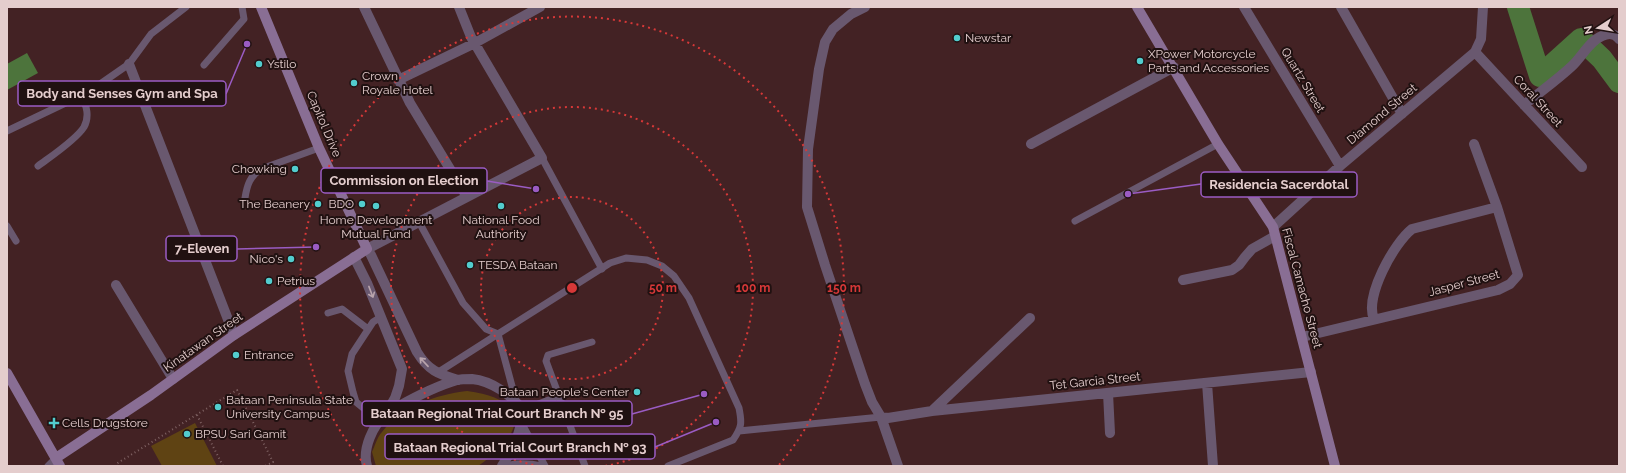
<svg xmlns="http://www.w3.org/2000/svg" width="1626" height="473" viewBox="0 0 1626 473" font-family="Raleway,sans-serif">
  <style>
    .green { fill: #5f4313 }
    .water { fill: #4d743c }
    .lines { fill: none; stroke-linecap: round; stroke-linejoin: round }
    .river { stroke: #4d743c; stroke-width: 22 }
    .path { stroke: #7f6263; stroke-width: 2; stroke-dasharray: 1 3; stroke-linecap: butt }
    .lane { stroke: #69586f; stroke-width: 7 }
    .street { stroke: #69586f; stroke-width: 10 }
    .secondary { stroke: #896e94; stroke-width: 10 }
    .oneway { stroke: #b9a4ac }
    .ring { fill: none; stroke: #d73838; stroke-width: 2; stroke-dasharray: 2 4 }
    .poi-dot { fill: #52cdce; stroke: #201111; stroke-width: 1.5 }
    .labels { text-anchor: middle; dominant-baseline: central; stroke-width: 4; stroke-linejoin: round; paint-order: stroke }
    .poi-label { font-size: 12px; fill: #e4cdcd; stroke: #201111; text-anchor: start }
    .street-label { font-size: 12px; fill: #e4cdcd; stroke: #201111 }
    .centre { fill: #d73838; stroke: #201111; stroke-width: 2 }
    .ring-label { font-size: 12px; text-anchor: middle; font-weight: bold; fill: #d73838; stroke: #201111; stroke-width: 4; stroke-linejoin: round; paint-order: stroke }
    .leader { fill: none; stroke: #9a5cc3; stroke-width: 1.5 }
    .callout-dot { fill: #9a5cc3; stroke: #201111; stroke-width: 1.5 }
    .callout { fill: #201111; stroke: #9a5cc3; stroke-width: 1.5 }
    .callout-label { font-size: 13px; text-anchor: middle; font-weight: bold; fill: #e4cdcd }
  </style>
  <rect width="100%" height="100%" fill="#432224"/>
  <path class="green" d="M467 391C534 400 524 434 478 466H376L372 452C375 446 377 437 382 432 402 406 435 395 467 391Z
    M195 423 217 466H162L151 446Z"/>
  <path class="water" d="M27 53 38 73 7 90V64Z"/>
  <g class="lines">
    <path class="river" d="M1518 7 1540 76 1581 39 1602 59 1619 82"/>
    <path class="path" d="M197 415 223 466
      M117 466 116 464 237 390 273 462 265 466"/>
    <path class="lane" d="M204 65 244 19 242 7
      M80 98 129 64 151 34 186 7
      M7 131 76 98H80C88 104 89 118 84 127 76 140 50 157 38 166
      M542 158 602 269
      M245 198C247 185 250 176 261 169L319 148
      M1075 221 1218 144
      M419 222 463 303 486 329 498 334 610 263 626 258 647 260 662 266 674 276 689 298 739 408C742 423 742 427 733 440L668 466
      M7 226 16 241
      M328 313 342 309 368 329
      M381 317 373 322 352 354 348 371 353 392 356 402 367 411 381 420
      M437 373 498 334 516 401
      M559 396 585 466
      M523 410 559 396 546 361 548 355 592 342
      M522 424 545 466
      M739 431 881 417
      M48 466 56 458
      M505 466C517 463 529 463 541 466"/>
    <path class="street" d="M364 7 410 103 467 197
      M865 7 851 14 833 29 825 42 819 69 808 149 807 207 825 265 865 384 872 402 881 417 898 466
      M1244 7 1340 166
      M1341 7 1402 114
      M1475 52 1582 167
      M129 64 234 335
      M398 80 475 43 540 7
      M1524 105C1540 92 1557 80 1572 66 1582 57 1589 41 1602 36 1608 33 1615 33 1619 39
      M1031 144 1174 67
      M1273 227 1340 166 1475 52 1481 39 1483 7
      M354 257 367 283 402 369 399 386 395 398 387 412
      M1183 280 1232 270 1239 265 1245 257 1252 249 1275 236
      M116 285 173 379
      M1374 319C1364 297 1394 243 1412 229L1497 207
      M1302 337 1498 290 1510 284 1518 275 1497 207 1474 144
      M458 380C438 374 428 370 417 352L371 255 367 249 542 158 471 37 459 7
      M1207 383 1213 466
      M1108 393 1110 433
      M932 411 1030 318
      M881 417 888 418 932 411 1311 372
      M367 466C362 449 373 425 386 414 389 410 395 408 399 406 417 396 437 386 457 380 461 379 468 379 472 379 492 381 511 395 523 410 521 433 514 447 502 466"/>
    <path class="secondary" d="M1137 7 1218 144 1273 227 1335 466
      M7 373 60 466
      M56 458 151 395 234 335 367 249 319 148 261 7"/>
  </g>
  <defs><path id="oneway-shaft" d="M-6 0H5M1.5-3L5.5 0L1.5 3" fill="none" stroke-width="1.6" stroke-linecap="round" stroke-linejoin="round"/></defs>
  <g class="oneway">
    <use href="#oneway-shaft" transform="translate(371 292) rotate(69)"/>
    <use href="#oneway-shaft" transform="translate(424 362) rotate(-133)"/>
  </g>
  <g class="ring">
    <circle cx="572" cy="288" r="91"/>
    <path d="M539 466A181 181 0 1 1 605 466"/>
    <path d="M365 465A272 272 0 1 1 779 465"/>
  </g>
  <g class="poi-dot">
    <circle cx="957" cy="38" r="4"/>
    <circle cx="1140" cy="61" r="4"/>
    <circle cx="259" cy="64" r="4"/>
    <circle cx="354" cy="83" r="4"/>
    <circle cx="295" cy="169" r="4"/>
    <circle cx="318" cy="204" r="4"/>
    <circle cx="362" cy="204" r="4"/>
    <circle cx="376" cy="206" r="4"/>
    <circle cx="501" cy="206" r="4"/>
    <circle cx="291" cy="259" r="4"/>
    <circle cx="470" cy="265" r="4"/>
    <circle cx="269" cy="281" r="4"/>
    <circle cx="236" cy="355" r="4"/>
    <circle cx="637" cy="392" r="4"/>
    <circle cx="218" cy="407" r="4"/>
    <path d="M52 417h4v4h4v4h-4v4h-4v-4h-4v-4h4z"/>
    <circle cx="187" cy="434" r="4"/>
  </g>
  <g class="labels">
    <g class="poi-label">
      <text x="965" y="38">Newstar</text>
      <text x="1148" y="54">XPower Motorcycle<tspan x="1148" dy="14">Parts and Accessories</tspan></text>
      <text x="267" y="64">Ystilo</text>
      <text x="362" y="76">Crown<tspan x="362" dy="14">Royale Hotel</tspan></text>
      <text x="287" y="169" text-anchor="end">Chowking</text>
      <text x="310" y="204" text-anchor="end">The Beanery</text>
      <text x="354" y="204" text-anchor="end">BDO</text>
      <text x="376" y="220" text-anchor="middle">Home Development<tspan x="376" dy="14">Mutual Fund</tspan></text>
      <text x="501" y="220" text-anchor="middle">National Food<tspan x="501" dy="14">Authority</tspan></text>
      <text x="283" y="259" text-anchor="end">Nico's</text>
      <text x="478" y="265">TESDA Bataan</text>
      <text x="277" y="281">Petrius</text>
      <text x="244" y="355">Entrance</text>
      <text x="629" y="392" text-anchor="end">Bataan People's Center</text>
      <text x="226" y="400">Bataan Peninsula State<tspan x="226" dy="14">University Campus</tspan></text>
      <text x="62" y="423">Cells Drugstore</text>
      <text x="195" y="434">BPSU Sari Gamit</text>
    </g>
    <g class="street-label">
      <text transform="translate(1303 80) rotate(59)">Quartz Street</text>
      <text transform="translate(1538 101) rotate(47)">Coral Street</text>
      <text transform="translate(1382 114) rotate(-40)">Diamond Street</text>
      <text transform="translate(324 124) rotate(67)">Capitol Drive</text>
      <text transform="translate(1464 283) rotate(-15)">Jasper Street</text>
      <text transform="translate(1302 288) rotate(75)">Fiscal Camacho Street</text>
      <text transform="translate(203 342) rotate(-35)">Kinatawan Street</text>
      <text transform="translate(1095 381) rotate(-6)">Tet Garcia Street</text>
    </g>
  </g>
  <circle cx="572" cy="288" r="6" class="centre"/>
  <g class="ring-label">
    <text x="663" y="292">50 m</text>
    <text x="753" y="292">100 m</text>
    <text x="844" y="292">150 m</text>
  </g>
  <path class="leader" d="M247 44L226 94M536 189L487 181M1128 194L1201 184M316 247L237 249M704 394L632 414M716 422L655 447"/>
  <g class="callout-dot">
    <circle cx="247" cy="44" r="4"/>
    <circle cx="536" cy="189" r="4"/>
    <circle cx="1128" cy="194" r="4"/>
    <circle cx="316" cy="247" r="4"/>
    <circle cx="704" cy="394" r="4"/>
    <circle cx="716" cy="422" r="4"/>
  </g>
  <g class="callout">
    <rect x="18" y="81" width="208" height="25" rx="4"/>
    <rect x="321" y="168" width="166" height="25" rx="4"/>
    <rect x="1201" y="172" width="156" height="25" rx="4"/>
    <rect x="166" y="236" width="71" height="25" rx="4"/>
    <rect x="362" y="401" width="270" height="25" rx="4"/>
    <rect x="385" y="434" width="270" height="25" rx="4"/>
  </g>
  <g class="callout-label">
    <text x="122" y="98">Body and Senses Gym and Spa</text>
    <text x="404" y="185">Commission on Election</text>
    <text x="1279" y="189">Residencia Sacerdotal</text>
    <text x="202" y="253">7-Eleven</text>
    <text x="497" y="418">Bataan Regional Trial Court Branch № 95</text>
    <text x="520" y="452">Bataan Regional Trial Court Branch № 93</text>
  </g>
  <rect width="1626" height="473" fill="none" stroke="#e4cdcd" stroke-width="16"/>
  <g transform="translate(1598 28) rotate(258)" stroke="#201111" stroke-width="3" paint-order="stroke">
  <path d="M0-3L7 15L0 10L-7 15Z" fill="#e4cdcd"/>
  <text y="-6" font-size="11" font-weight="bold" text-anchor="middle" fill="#e4cdcd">N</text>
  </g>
</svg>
